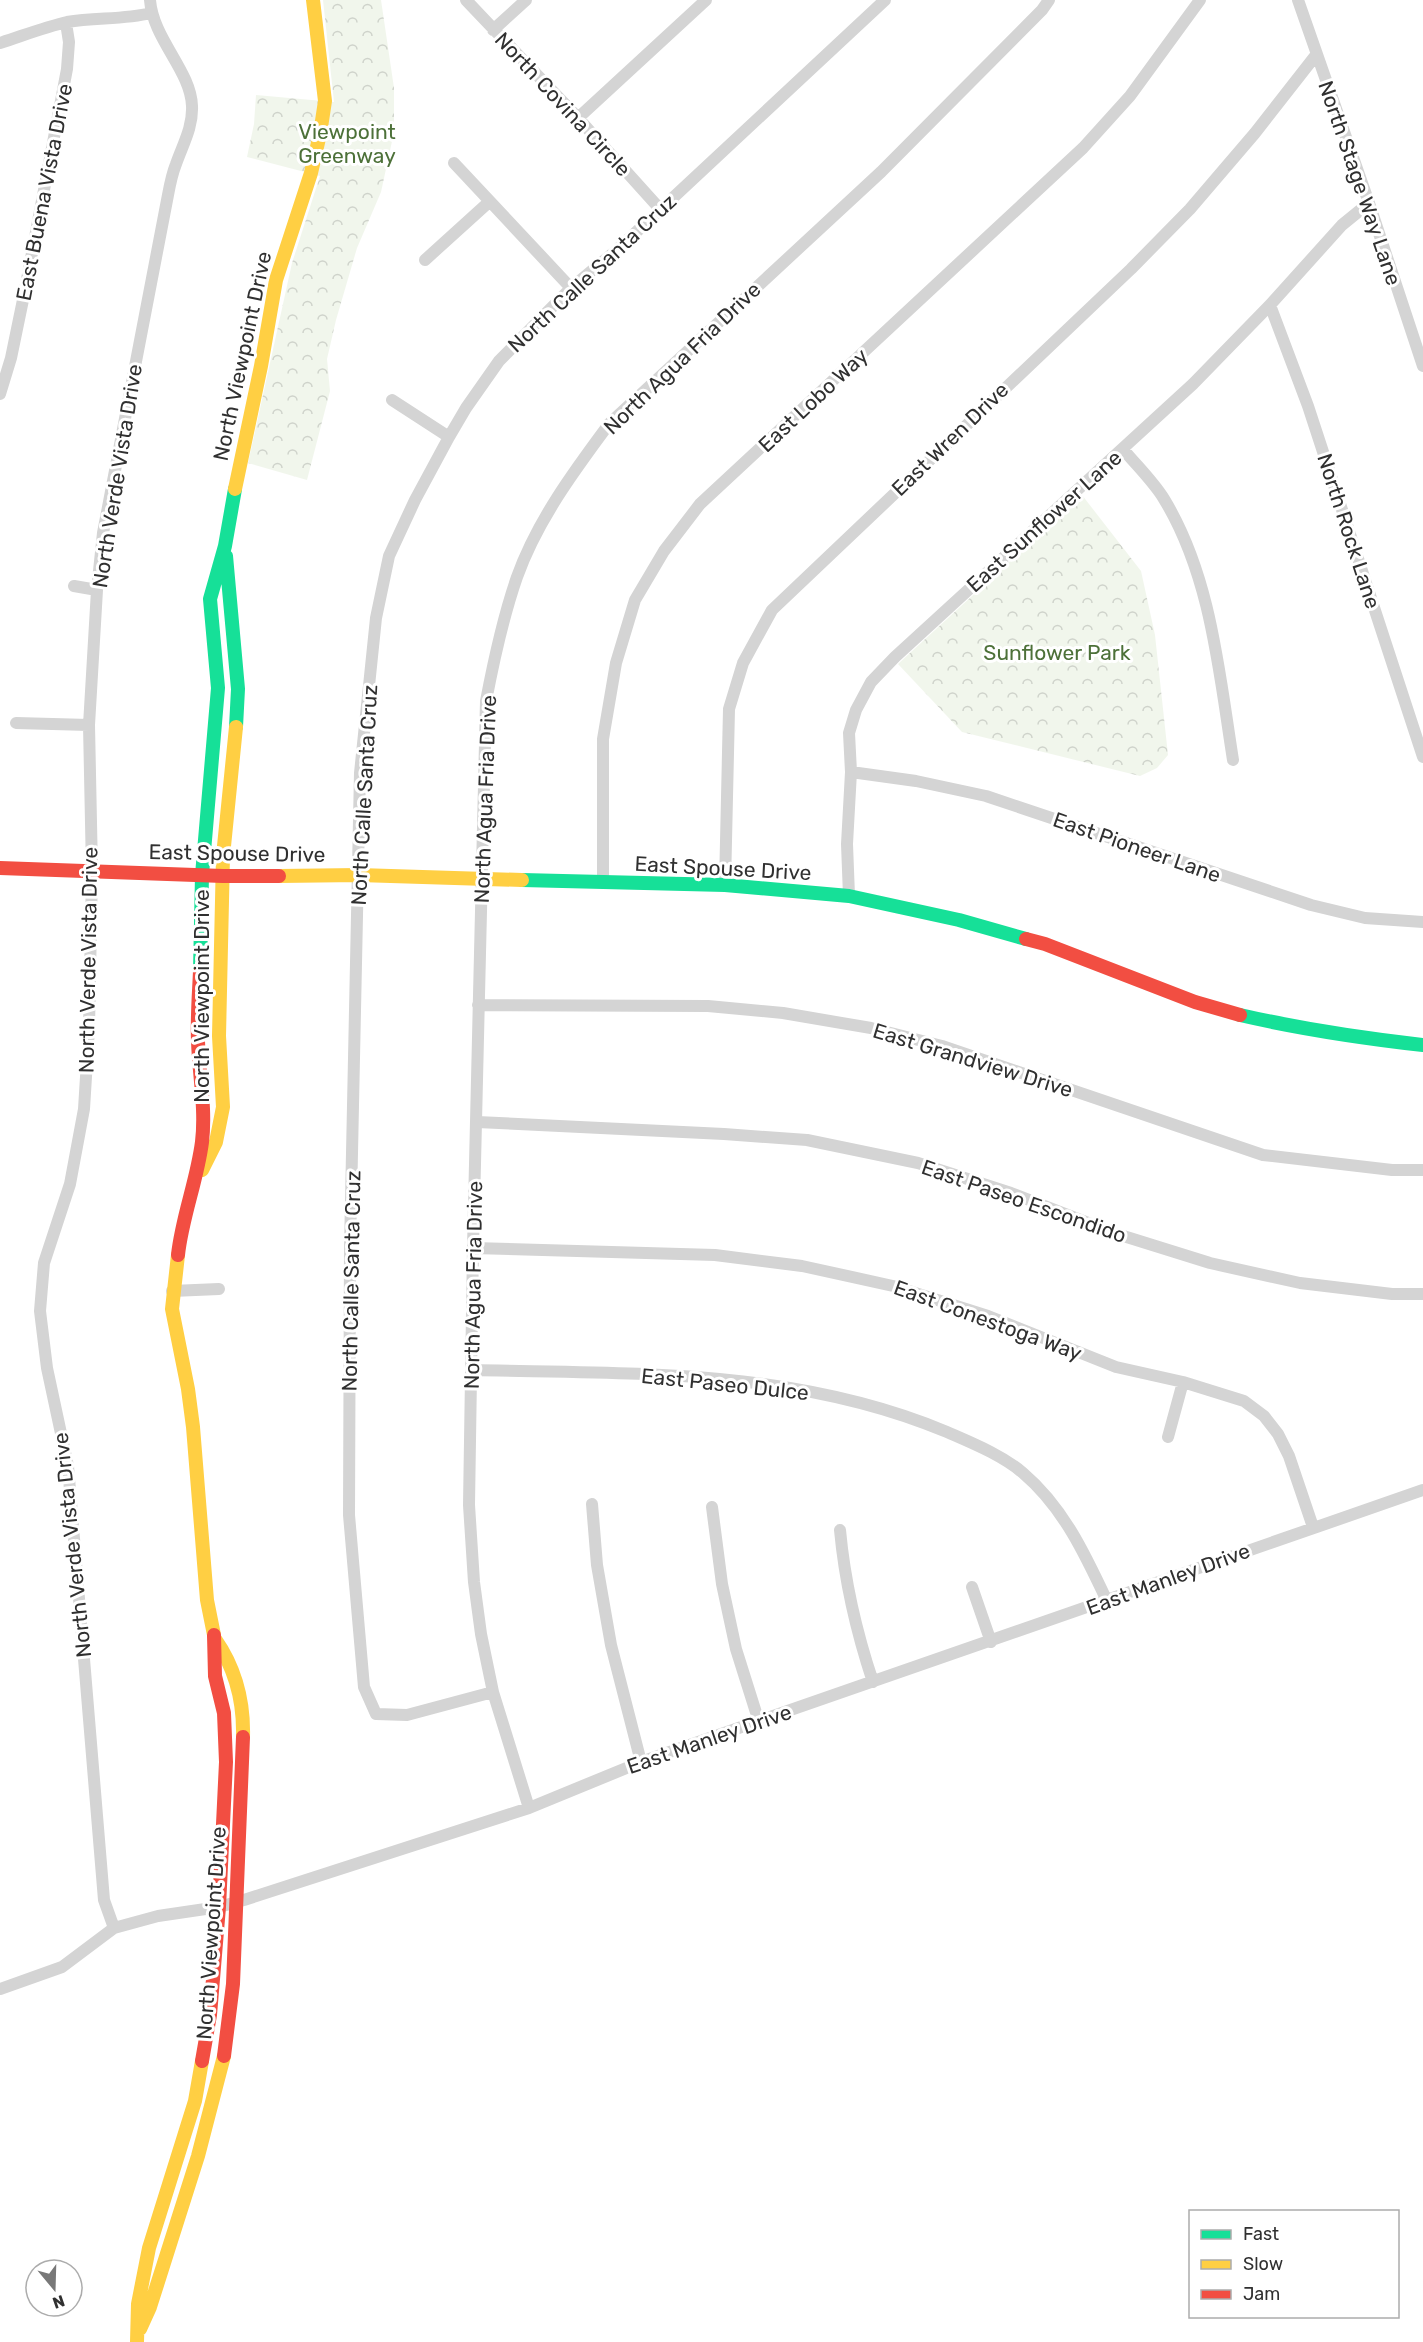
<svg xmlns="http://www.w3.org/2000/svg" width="1423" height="2342" viewBox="0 0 1423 2342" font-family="Rubik,sans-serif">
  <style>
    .park { fill: url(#park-crowns) }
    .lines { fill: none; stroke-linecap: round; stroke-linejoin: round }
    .street { stroke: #d4d4d4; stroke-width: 12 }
    .fast { stroke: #16e098; stroke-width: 14 }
    .slow { stroke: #ffcf43; stroke-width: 14 }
    .jam { stroke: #f24e42; stroke-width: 14 }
    .labels { text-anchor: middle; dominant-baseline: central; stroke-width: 6; stroke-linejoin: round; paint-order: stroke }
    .street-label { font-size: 21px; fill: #303030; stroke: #fff }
    .park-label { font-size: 21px; fill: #4d7139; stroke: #fff }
  </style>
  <defs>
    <pattern id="park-crowns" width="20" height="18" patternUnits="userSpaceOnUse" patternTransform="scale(1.5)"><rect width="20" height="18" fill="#f1f6ec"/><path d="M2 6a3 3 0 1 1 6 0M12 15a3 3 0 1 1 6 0" fill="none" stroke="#cfd3cb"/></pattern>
  </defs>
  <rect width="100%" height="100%" fill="#fff"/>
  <path class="park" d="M323 0H381L394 88V132L381 192 357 248 336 320 327 359 330 391 307 480 248 463 292 263 320 176 247 157 254 124 256 95 334 102Z
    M1082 495 1141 571 1155 635 1168 755 1157 768 1140 776 962 732 898 664Z"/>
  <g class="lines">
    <path class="street" d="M466 0 578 118 660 209
      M1298 0 1369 203 1423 366
      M493 30 526 0
      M0 43C22 36 45 27 67 22 96 17 123 20 151 13
      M578 118 706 0
      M454 163 571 288
      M425 260 489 202
      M1270 305 1308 406 1423 757
      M0 394 11 358 24 295 67 69 69 42 66 23
      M392 400 449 437
      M1123 449C1136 465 1153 481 1164 499 1211 576 1219 672 1233 760
      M74 586 97 590
      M16 723 89 725
      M851 772 916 781 986 796 1311 905 1365 918 1423 922
      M603 883V739L616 663 635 600 664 551 700 504 1083 148 1130 96 1200 0
      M725 885 729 709 743 663 772 610 1131 269 1190 209 1255 133 1316 55
      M849 896 847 844 851 772 849 733 856 710 871 682 895 657 1193 384 1270 305 1342 225 1369 203
      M478 1005 708 1006 783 1013 871 1028 942 1046 1263 1155 1392 1170H1423
      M477 1122 724 1134 807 1140 918 1163 1011 1193 1117 1234 1210 1263 1300 1283 1392 1294H1423
      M473 1248 715 1255 802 1266 893 1286 988 1316 1116 1367 1183 1382 1244 1401 1264 1416 1278 1434 1289 1456 1313 1527
      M172 1291 219 1289
      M472 1370C634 1374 795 1368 947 1432 972 1443 1002 1455 1023 1473 1063 1507 1085 1554 1107 1601
      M1168 1437 1183 1382
      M592 1504 597 1565 611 1645 641 1762
      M712 1507 722 1584 736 1649 759 1722
      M840 1530C845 1584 856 1631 873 1682
      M972 1587 991 1642
      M493 1692 407 1715 376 1714 364 1687 349 1515 350 1248 360 773 376 618 389 556 415 500 449 437 466 408 499 361 571 288 618 249 885 0
      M529 1808 493 1692 481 1634 474 1582 469 1505 473 1248 486 701C494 659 503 617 517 577 537 521 574 471 609 424L881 172 1042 10 1049 0
      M114 1928 104 1900 68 1466 47 1368 40 1311 44 1263 70 1184 84 1109 89 1028 92 871 89 725 97 590 103 533 168 195C170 184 172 174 176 164 183 144 193 127 192 106 191 71 153 39 150 0
      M0 1989 62 1967 114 1928 158 1916 219 1907 244 1900 529 1808 641 1762 1423 1490"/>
    <path class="fast" d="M226 556 238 689 236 727
      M522 880 725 885 849 896 959 920 1026 939
      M200 971 202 875 218 688 210 599 225 546 235 489
      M1240 1015C1301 1029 1361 1038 1423 1045"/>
    <path class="slow" d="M235 489 261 366 276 280 311 173 320 134 325 101 313 0
      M279 876 359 875 522 880
      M202 1170 216 1142 223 1107 219 1036 223 856 236 727
      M178 1255 172 1309 188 1389 193 1427 207 1600 214 1635
      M215 1639C236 1669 244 1701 243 1737
      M140 2329 150 2307 198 2156 224 2056
      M137 2342 138 2304 149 2248 195 2101 202 2061"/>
    <path class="jam" d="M0 868 223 876H279
      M1026 939 1045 944 1195 1002 1240 1015
      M178 1255C182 1217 197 1181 202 1142 206 1108 199 1075 198 1041 197 1018 199 994 200 971
      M224 2056 233 1984 243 1737
      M202 2061 210 2015 219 1907 226 1762 224 1713 215 1676 214 1635"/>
  </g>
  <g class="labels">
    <g class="street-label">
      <text transform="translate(563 104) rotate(47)">North Covina Circle</text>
      <text transform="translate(1360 183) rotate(71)">North Stage Way Lane</text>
      <text transform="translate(44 192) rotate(-79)">East Buena Vista Drive</text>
      <text transform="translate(592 273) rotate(-43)">North Calle Santa Cruz</text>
      <text transform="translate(242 356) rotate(-78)">North Viewpoint Drive</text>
      <text transform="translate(682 358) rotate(-44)">North Agua Fria Drive</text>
      <text transform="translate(813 400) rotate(-43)">East Lobo Way</text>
      <text transform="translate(950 439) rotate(-44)">East Wren Drive</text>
      <text transform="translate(117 476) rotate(-81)">North Verde Vista Drive</text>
      <text transform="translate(1044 521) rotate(-42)">East Sunflower Lane</text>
      <text transform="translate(1349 531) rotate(72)">North Rock Lane</text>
      <text transform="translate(364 795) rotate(-87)">North Calle Santa Cruz</text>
      <text transform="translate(485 799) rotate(-88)">North Agua Fria Drive</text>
      <text transform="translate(1137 847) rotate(19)">East Pioneer Lane</text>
      <text transform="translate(237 853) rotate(1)">East Spouse Drive</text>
      <text transform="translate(723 868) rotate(3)">East Spouse Drive</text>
      <text transform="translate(88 960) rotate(-89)">North Verde Vista Drive</text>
      <text transform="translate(201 996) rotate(-90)">North Viewpoint Drive</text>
      <text transform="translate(973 1060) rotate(17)">East Grandview Drive</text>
      <text transform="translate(1024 1201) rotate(19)">East Paseo Escondido</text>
      <text transform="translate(351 1281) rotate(-89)">North Calle Santa Cruz</text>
      <text transform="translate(473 1285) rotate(-89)">North Agua Fria Drive</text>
      <text transform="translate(988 1320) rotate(20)">East Conestoga Way</text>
      <text transform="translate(725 1384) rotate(6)">East Paseo Dulce</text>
      <text transform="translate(72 1545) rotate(-96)">North Verde Vista Drive</text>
      <text transform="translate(1168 1579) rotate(-20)">East Manley Drive</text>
      <text transform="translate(709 1739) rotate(-19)">East Manley Drive</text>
      <text transform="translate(211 1933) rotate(-86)">North Viewpoint Drive</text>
    </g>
    <g class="park-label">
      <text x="347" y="131">Viewpoint<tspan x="347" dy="24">Greenway</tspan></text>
      <text x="1057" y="652">Sunflower Park</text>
    </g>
  </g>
  <rect x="1189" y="2210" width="210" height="108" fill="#ffffff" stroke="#acacac" stroke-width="1.5"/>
  <rect x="1201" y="2230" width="30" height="9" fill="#16e098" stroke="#acacac" stroke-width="1.5"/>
  <text x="1243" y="2240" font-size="18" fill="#303030">Fast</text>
  <rect x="1201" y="2260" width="30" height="9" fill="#ffcf43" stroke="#acacac" stroke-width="1.5"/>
  <text x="1243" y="2270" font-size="18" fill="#303030">Slow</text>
  <rect x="1201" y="2290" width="30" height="9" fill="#f24e42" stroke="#acacac" stroke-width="1.5"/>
  <text x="1243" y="2300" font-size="18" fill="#303030">Jam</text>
  <g transform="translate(54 2288) rotate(161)"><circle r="28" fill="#ffffff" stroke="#acacac" stroke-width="1.5"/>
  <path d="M0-4.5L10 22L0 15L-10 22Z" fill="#787878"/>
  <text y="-9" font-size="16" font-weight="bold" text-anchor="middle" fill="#303030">N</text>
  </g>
</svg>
